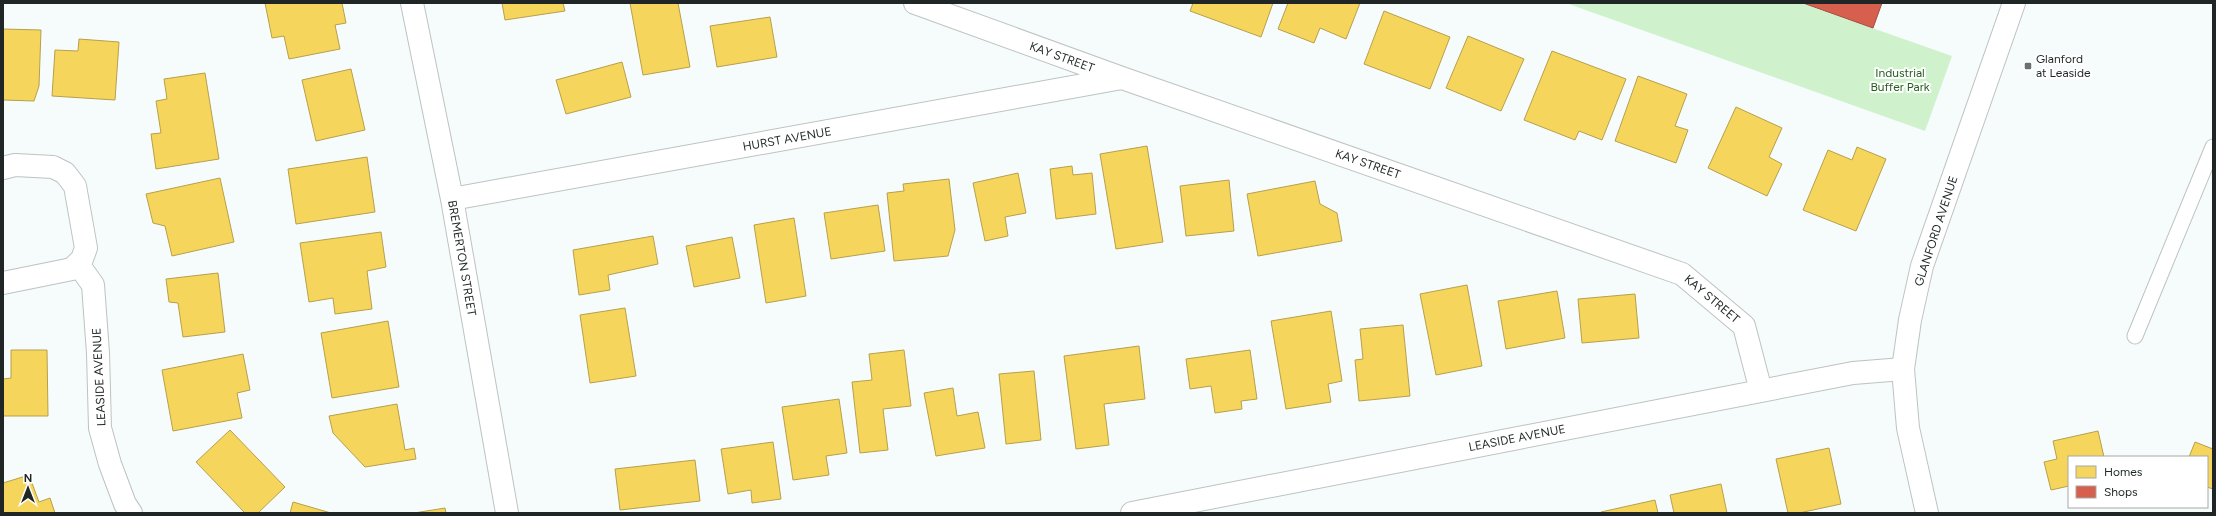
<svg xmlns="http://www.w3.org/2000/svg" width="2216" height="516" viewBox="0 0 2216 516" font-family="Figtree,sans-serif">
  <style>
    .green { fill: #cff2cd }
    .homes { fill: #f6d55c; stroke: #b6a04c }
    .shops { fill: #d6604d; stroke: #9f4f41 }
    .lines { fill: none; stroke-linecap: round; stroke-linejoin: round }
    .service-casing { stroke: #bdc3c2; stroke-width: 17 }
    .minor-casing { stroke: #bdc3c2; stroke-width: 24 }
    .secondary-casing { stroke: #bdc3c2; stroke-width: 24 }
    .service { stroke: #fefffe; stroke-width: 15 }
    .minor { stroke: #fefffe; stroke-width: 22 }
    .secondary { stroke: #fefffe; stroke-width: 22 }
    .poi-dot { fill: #6a7170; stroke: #fff; stroke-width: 1.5 }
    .labels { text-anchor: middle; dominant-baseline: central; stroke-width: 4; stroke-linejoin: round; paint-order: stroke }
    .street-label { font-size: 12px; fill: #1f2625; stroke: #fff }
    .poi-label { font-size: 12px; fill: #1f2625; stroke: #fff; text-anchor: start }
    .park-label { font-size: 12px; fill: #215d1b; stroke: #fff }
  </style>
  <rect width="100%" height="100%" fill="#f6fcfb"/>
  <path class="green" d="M1566 3H1801L1952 56 1925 131Z"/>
  <path class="homes" d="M265 3H342L346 23 335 25 340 49 289 59 284 36 272 38Z
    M502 3H563L565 11 505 20Z
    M630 3H678L690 67 643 75Z
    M1193 3H1273L1261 37 1190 11Z
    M1288 3H1360L1346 39 1320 28 1314 43 1278 29Z
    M1384 11 1450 37 1430 89 1364 64Z
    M770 17 777 57 717 67 710 26Z
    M3 29 41 30 39 86 34 101 3 100Z
    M1468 36 1524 59 1501 111 1446 88Z
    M79 39 119 42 115 100 52 96 55 50 78 51Z
    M1552 51 1626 79 1602 140 1579 131 1575 140 1524 120Z
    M622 62 631 97 566 114 556 80Z
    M351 69 365 130 316 141 302 80Z
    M205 73 219 159 156 169 151 134 161 133 156 101 167 99 164 79Z
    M1638 76 1687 94 1675 126 1688 130 1676 163 1615 141Z
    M1736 107 1782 128 1769 157 1782 164 1767 196 1708 168Z
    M1147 146 1163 242 1116 249 1100 154Z
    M1857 147 1886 159 1856 231 1803 210 1828 150 1852 160Z
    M367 157 375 212 296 224 288 169Z
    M1072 166 1073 175 1092 173 1096 214 1056 219 1050 169Z
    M1018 173 1026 213 1005 217 1008 236 985 241 973 183Z
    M220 178 234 242 172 256 165 226 153 223 146 194Z
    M949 179 955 230 948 256 894 261 887 193 904 191 903 184Z
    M1229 180 1234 231 1186 236 1180 186Z
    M1315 181 1320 204 1337 213 1342 241 1258 256 1247 194Z
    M878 205 885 251 831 259 824 213Z
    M794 218 806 296 766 303 754 225Z
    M381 232 386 267 367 271 372 309 335 314 333 298 309 302 300 243Z
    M653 236 658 264 608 275 610 290 579 295 573 250Z
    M732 237 740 278 694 287 686 246Z
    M218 273 225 332 183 337 178 303 169 302 166 279Z
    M1467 285 1482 366 1436 375 1420 294Z
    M1557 291 1565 338 1506 349 1498 301Z
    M1635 294 1639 338 1582 343 1578 299Z
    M625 308 636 376 590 383 580 315Z
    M1331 311 1342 381 1328 384 1331 402 1286 409 1271 321Z
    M388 321 399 387 332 398 321 333Z
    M1403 325 1410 396 1359 401 1355 360 1363 359 1360 329Z
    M1139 346 1145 399 1104 404 1109 445 1076 449 1064 356Z
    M11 350H47L48 416H3V379L11 378Z
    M904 350 911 406 883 409 888 450 860 453 852 382 872 380 869 354Z
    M1250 350 1257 399 1241 401 1242 409 1215 413 1211 386 1190 389 1186 359Z
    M243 354 250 390 237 393 242 418 173 431 162 370Z
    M1034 371 1041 440 1006 444 999 374Z
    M953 388 957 416 978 412 985 448 936 456 924 393Z
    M839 399 847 453 826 456 829 475 793 480 782 407Z
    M397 404 405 450 414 448 416 459 365 467 333 433 329 416Z
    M230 430 285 487 258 513H245L196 462Z
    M2098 431 2104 457H2069V486L2051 490 2044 462 2057 459 2053 441Z
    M773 442 781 499 752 503 751 490 728 494 721 449Z
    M2195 442 2213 449V489L2207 487V457H2189Z
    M1829 448 1841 504 1799 513H1788L1776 459Z
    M695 460 700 501 620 510 615 469Z
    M29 475 39 502 50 498 55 513H3V483Z
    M1721 484 1727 513H1674L1670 495Z
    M1655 500 1658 513H1601V512Z
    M293 502 331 513H290Z
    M445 508 446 513H414Z"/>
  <path class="shops" d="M1803 3H1882L1873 28Z"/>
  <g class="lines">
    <defs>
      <path id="service" d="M2135 336 2213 147"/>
      <path id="minor" d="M412 3 452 199 507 513
        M915 3 1122 78 1682 274 1744 326 1761 391
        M3 168 15 165 53 167 65 173 75 186 86 248 82 259 72 269 3 283
        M452 199 1122 78
        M78 264 93 285 98 353 100 428 110 464 125 504 131 513
        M1132 513 1853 373 1903 369"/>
      <path id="secondary" d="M1927 513 1908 428 1903 369 1910 320 1922 266 2014 3"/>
    </defs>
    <use href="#service" class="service-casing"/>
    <use href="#minor" class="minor-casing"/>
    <use href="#secondary" class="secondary-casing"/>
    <use href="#service" class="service"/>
    <use href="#minor" class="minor"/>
    <use href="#secondary" class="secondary"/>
  </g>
  <rect class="poi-dot" x="2024" y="62" width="8" height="8" rx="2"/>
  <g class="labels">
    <g class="street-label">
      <text transform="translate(1062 57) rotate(20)">KAY STREET</text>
      <text transform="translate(787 139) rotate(-10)">HURST AVENUE</text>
      <text transform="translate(1368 164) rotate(19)">KAY STREET</text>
      <text transform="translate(1936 231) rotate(-72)">GLANFORD AVENUE</text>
      <text transform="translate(462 258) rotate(80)">BREMERTON STREET</text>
      <text transform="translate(1712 299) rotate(40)">KAY STREET</text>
      <text transform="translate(99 377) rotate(-93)">LEASIDE AVENUE</text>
      <text transform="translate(1517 438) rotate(-11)">LEASIDE AVENUE</text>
    </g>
    <g class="poi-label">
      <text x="2036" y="59">Glanford<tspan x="2036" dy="14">at Leaside</tspan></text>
    </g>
    <g class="park-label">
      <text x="1900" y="73">Industrial<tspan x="1900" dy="14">Buffer Park</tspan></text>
    </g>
  </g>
  <rect width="2216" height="516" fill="none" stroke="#1f2625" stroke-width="8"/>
  <rect x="2068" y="456" width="140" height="52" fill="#ffffff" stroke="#a5a8a8"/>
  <rect x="2076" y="466" width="20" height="12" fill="#f6d55c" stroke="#a5a8a8"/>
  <text x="2104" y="476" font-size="12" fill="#1f2625">Homes</text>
  <rect x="2076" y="486" width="20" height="12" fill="#d6604d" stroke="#a5a8a8"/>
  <text x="2104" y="496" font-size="12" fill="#1f2625">Shops</text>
  <g transform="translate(28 488)" stroke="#ffffff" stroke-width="3" paint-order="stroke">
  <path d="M0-3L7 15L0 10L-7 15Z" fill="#1f2625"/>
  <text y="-6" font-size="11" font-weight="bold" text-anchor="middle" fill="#1f2625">N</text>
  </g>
</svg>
